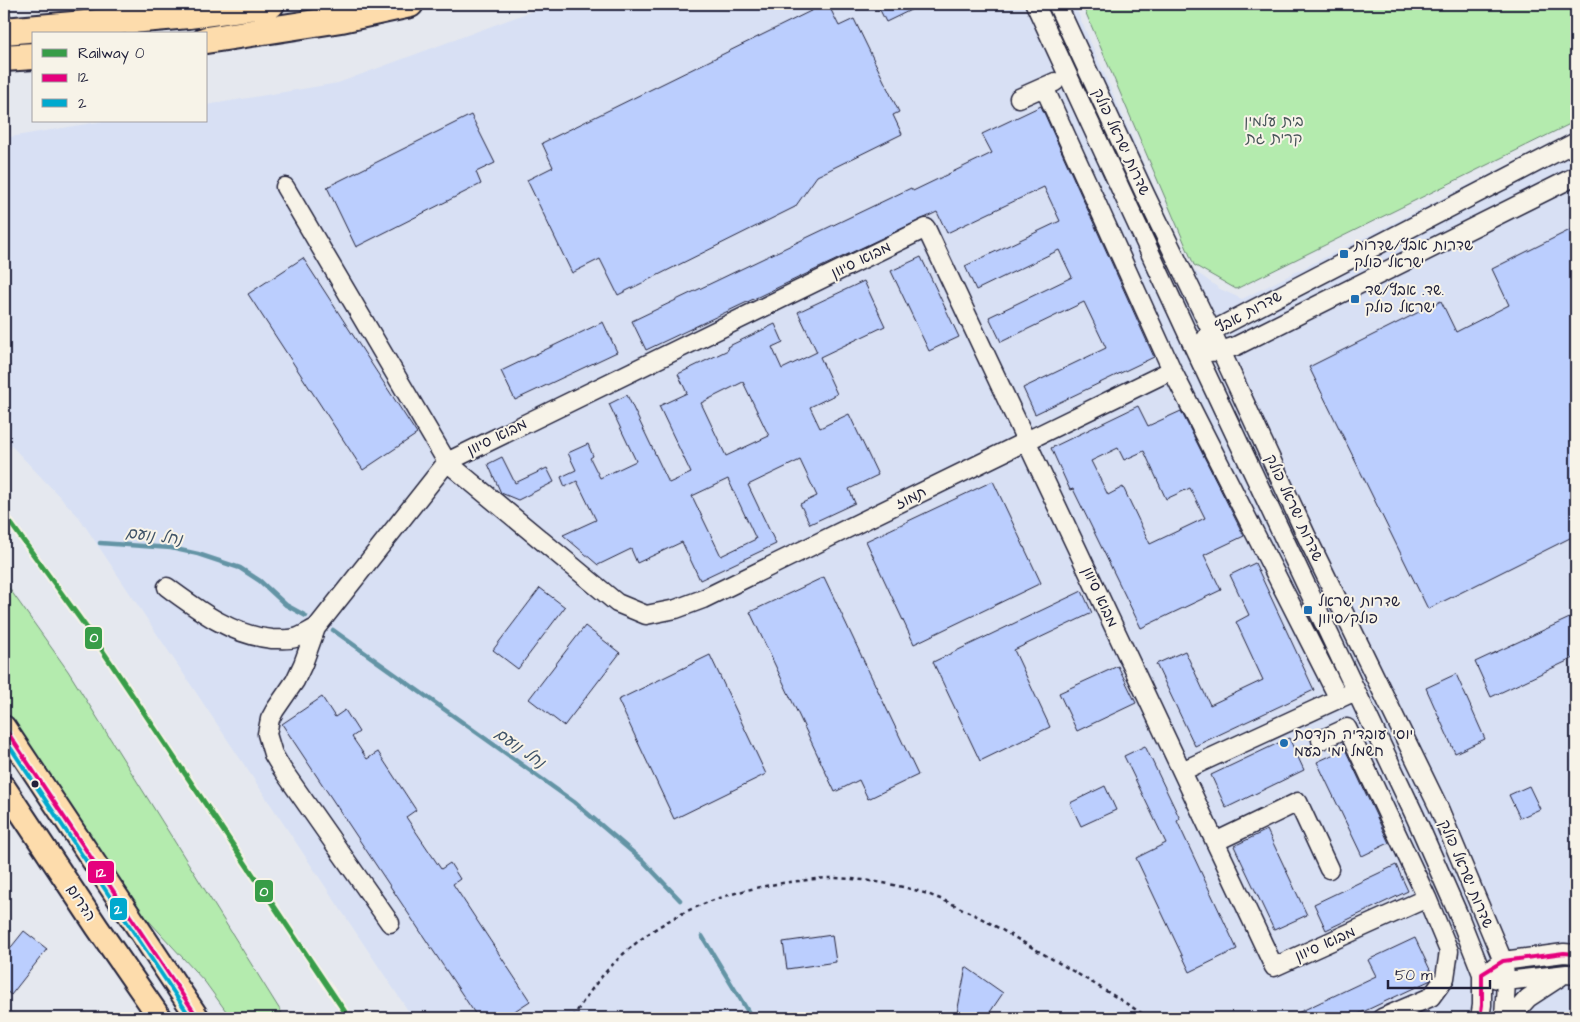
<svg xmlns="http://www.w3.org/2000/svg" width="1580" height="1022" viewBox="0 0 1580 1022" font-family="'Architects Daughter','Playpen Sans Hebrew',sans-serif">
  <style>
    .built { fill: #d8e0f4 }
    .green { fill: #b4ebae; stroke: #6b8674 }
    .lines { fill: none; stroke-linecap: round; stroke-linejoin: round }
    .stream { stroke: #6494a5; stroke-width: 4.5 }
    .building { fill: #bbcefe; stroke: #22223b; fill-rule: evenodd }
    .minor-casing { stroke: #22223b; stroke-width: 21 }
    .major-casing { stroke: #22223b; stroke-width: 26 }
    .highway-casing { stroke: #22223b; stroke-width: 30 }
    .path { stroke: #22223b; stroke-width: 2.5; stroke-dasharray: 4 4; stroke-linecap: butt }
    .minor { stroke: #f7f3e8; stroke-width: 18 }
    .major { stroke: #fddcac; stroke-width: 22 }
    .highway { stroke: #fddcac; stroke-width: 26 }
    .bus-1-casing { stroke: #f7f3e8; stroke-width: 8 }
    .bus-2-casing { stroke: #f7f3e8; stroke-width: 8 }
    .bus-1 { stroke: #e5007d; stroke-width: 4 }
    .bus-2 { stroke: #00a9ce; stroke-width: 4 }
    .rail-1-casing { stroke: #f7f3e8; stroke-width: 9 }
    .rail-1 { stroke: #389d48; stroke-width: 5 }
    .poi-dot { fill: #1f6fb2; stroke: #f7f3e8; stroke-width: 2 }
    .bus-dot { fill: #22223b; stroke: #f7f3e8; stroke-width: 2 }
    .labels { text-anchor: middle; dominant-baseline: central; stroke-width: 4; stroke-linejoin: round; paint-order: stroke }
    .park-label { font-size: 15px; fill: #465458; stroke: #f7f3e8 }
    .street-label { font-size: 15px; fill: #22223b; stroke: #f7f3e8 }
    .poi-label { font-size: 15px; fill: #22223b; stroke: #f7f3e8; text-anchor: start }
    .water-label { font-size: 16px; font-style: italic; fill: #3e5267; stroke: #f7f3e8 }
    .line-badge { stroke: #f7f3e8; stroke-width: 2 }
    .badge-label { font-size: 14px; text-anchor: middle; font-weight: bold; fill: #fff }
  </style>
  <rect width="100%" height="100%" fill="#e5e8ef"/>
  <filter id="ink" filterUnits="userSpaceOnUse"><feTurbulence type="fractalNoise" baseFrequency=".02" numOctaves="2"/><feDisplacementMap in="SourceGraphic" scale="10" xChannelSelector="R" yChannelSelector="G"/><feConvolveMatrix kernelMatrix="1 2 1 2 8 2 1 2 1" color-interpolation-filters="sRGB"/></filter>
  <g filter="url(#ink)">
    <path class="built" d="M551 4H1074L1188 266 1220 289 1242 299 1576 131V1018H413L79 517 4 438V138L104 121H206V105L338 83Z"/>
    <path class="green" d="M1082 4H1576V121L1236 289 1194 265Z
      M4 581 68 671 285 1018H231L205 982 138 909 4 711Z"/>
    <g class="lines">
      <path class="stream" d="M100 543 171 548 198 554 240 568 260 581 286 605 306 616
        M333 630 574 802 643 861 680 900
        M702 936 752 1018"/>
    </g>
    <path class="building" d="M825 4H828L839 26 854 19 899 112 893 115 902 134 817 176 795 207 618 295 600 259 572 273 527 180 553 167 542 143Z
      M877 4H923L886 22Z
      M1041 106 1154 357 1035 414 1023 388 1106 348 1084 302 1001 342 989 317 1072 277 1059 250 976 290 965 266 1060 221 1044 187 947 233 937 212 646 350 632 321 911 188 913 191 992 153 982 134Z
      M471 115 495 163 476 172 481 184 356 247 327 187Z
      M1576 227V535L1428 609 1309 367 1441 301 1456 332 1509 305 1492 269Z
      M921 257 959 337 929 351 891 271Z
      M303 258 417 434 363 470 248 294Z
      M864 281 885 326 820 357 837 394 810 407 820 428 849 414 878 475 849 489 855 503 810 524 800 504 817 496 800 460 748 485 776 544 700 580 682 542 637 563 631 549 598 565 563 535 596 520 577 481 565 487 561 477 576 470 568 453 588 444 593 456 590 458 600 478 636 461 609 404 627 395 669 483 691 473 659 406 687 393 678 374 728 350 727 347 775 324 783 342 772 347 782 369 817 352 798 312ZM743 382 769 436 726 456 701 403ZM728 479 756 539 721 556 692 496Z
      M603 322 617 352 515 400 501 371Z
      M1138 406 1148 426 1181 411 1244 536 1204 555 1221 590 1141 628 1073 489 1070 490 1051 448ZM1118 448 1124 460 1144 451 1166 499 1190 488 1205 518 1150 544 1123 487 1108 495 1091 461Z
      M502 457 515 483 547 468 554 482 518 500 501 493 488 464Z
      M993 481 1041 583 914 644 866 541Z
      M1255 563 1314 690 1195 746 1156 664 1185 651 1210 705 1263 680 1236 622 1249 615 1230 575Z
      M824 577 918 775 868 799 859 780 835 792 750 612Z
      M540 588 565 607 518 669 493 650Z
      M1082 591 1092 613 1014 650 1050 727 980 761 933 662Z
      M1576 615V657L1491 697 1475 662Z
      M585 626 620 653 564 726 529 699Z
      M710 655 766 774 674 819 618 700Z
      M1118 666 1136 703 1077 731 1059 693Z
      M1456 674 1485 739 1455 753 1426 688Z
      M322 697 335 717 345 710 359 732 352 737 367 759 378 752 416 810 406 817 441 869 450 863 460 879 453 884 530 1001 504 1018H478L282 724Z
      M1289 738 1304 770 1226 808 1211 775Z
      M1145 746 1180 819 1177 821 1237 949 1190 972 1136 858 1166 843 1124 756Z
      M1345 749 1389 843 1362 856 1317 762Z
      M1105 786 1116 810 1081 826 1070 803Z
      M1529 786 1540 809 1520 818 1509 795Z
      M1267 830 1307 915 1274 930 1234 846Z
      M1396 865 1408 891 1326 930 1314 904Z
      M24 931 47 949 11 995 4 989V956Z
      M832 935 836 962 787 969 783 942Z
      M1415 938 1433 976 1431 980 1350 1018H1287L1376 976 1368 960Z
      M966 967 1003 993 986 1018H956Z"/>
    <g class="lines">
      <defs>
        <path id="minor" d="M1035 4 1196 352 1415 816 1459 916 1482 974V1005L1480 1018
          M1057 4 1145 194 1221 351 1306 535 1438 806 1503 961 1506 981 1504 1018
          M1044 87 1172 370 1339 699
          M1019 98 1055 82
          M285 187 447 462 617 603 646 615 676 609 703 599 1172 370
          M1205 340 1210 332 1576 142
          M1209 352 1221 351 1236 346 1576 176
          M167 587C200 611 231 635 272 639 280 639 288 640 295 638 303 636 309 631 316 628
          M1321 740 1347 728 1427 898
          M1182 771 1349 694
          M1215 842 1298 802 1329 869
          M390 923 282 769 273 754 267 734 270 719 275 710 295 681 303 664 316 628 447 462 926 228 1274 967 1427 898 1449 951 1445 978 1431 997 1382 1018
          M1494 967 1503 961 1564 953 1576 954
          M1494 978 1506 981 1567 974 1576 975
          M1510 1018 1528 998 1560 977"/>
        <path id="major" d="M4 727 198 1018
          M4 787 97 927 160 1018"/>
        <path id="highway" d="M4 31 189 15 271 4
          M206 40 341 19 410 4
          M4 58 34 56"/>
      </defs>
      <use href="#minor" class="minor-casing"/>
      <use href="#major" class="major-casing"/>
      <use href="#highway" class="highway-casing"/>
      <path class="path" d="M573 1018C589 990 610 964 635 944 681 906 741 887 799 881 808 880 819 878 829 878 858 878 890 883 918 891 957 903 992 924 1026 944 1068 968 1109 992 1149 1018"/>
      <use href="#minor" class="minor"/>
      <use href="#major" class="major"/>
      <use href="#highway" class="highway"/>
      <defs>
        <path id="bus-1" d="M4 727 198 1018
          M1480 1018 1482 1005V974L1503 961 1564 953 1576 954"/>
        <path id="bus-2" d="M4 738 191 1018"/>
      </defs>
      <use href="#bus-1" class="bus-1-casing"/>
      <use href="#bus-2" class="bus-2-casing"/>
      <use href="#bus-1" class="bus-1"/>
      <use href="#bus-2" class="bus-2"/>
      <defs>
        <path id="rail-1" d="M4 514 94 638 349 1018"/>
      </defs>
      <use href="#rail-1" class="rail-1-casing"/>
      <use href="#rail-1" class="rail-1"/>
    </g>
  </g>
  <g class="poi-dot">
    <rect x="1339" y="249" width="10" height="10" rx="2.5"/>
    <rect x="1350" y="294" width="10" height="10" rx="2.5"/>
    <rect x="1303" y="605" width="10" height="10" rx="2.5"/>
    <circle cx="1284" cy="743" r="5"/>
  </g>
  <circle class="bus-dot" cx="35" cy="784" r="4.5"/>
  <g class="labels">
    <g class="park-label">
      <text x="1274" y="121">בית עלמין<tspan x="1274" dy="17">קרית גת</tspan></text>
    </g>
    <g class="street-label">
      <text transform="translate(1121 142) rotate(65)">שדרות ישראל פולק</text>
      <text transform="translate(861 260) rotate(-26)">מבוא סיוון</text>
      <text transform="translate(1249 312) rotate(-28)">שדרות אבץ</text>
      <text transform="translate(497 437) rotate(-26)">מבוא סיוון</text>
      <text transform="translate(911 498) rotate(-26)">תמוז</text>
      <text transform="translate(1294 508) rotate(65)">שדרות ישראל פולק</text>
      <text transform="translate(1100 597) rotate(65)">מבוא סיוון</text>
      <text transform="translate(1466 874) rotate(67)">שדרות ישראל פולק</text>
      <text transform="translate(81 903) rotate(57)">הדרום</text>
      <text transform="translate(1325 944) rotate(-24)">מבוא סיוון</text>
    </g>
    <g class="poi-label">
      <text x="1354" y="245">שדרות אבץ/שדרות<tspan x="1354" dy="17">ישראל פולק</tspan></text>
      <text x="1365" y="290">שד. אבץ/שד.<tspan x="1365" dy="17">ישראל פולק</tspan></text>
      <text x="1318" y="601">שדרות ישראל<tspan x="1318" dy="17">פולק/סיוון</tspan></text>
      <text x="1294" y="734">יוסי עובדיה הנדסת<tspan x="1294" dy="17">חשמל ימי בעמ</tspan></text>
    </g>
    <g class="water-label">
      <text transform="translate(154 536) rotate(7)">נחל נועם</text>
      <text transform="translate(520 748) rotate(35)">נחל נועם</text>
    </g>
  </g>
  <g class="line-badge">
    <rect x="84" y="626" width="19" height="24" rx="5" fill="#389d48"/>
    <rect x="87" y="860" width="28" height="24" rx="5" fill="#e5007d"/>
    <rect x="254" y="879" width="20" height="24" rx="5" fill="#389d48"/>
    <rect x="109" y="897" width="19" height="24" rx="5" fill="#00a9ce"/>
  </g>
  <g class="badge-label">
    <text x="94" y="642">0</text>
    <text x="101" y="877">12</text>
    <text x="264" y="896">0</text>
    <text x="118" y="914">2</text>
  </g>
  <rect width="1580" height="1022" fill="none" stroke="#f7f3e8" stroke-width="20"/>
  <rect x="10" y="10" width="1560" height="1002" fill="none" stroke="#22223b" stroke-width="2" filter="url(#ink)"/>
  <rect x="32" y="32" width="175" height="90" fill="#f7f3e8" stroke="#a29fa3"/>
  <rect x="42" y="49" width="25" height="8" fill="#389d48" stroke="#a29fa3"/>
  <text x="78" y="58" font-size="15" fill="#22223b">Railway 0</text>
  <rect x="42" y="74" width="25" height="8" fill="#e5007d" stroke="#a29fa3"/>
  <text x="78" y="82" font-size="15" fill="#22223b">12</text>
  <rect x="42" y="99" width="25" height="8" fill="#00a9ce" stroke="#a29fa3"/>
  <text x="78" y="108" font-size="15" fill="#22223b">2</text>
  <path d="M1388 980v8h102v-8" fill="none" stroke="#22223b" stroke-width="2.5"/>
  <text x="1395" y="980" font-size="15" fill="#22223b" stroke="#f7f3e8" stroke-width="4" paint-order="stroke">50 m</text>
</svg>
